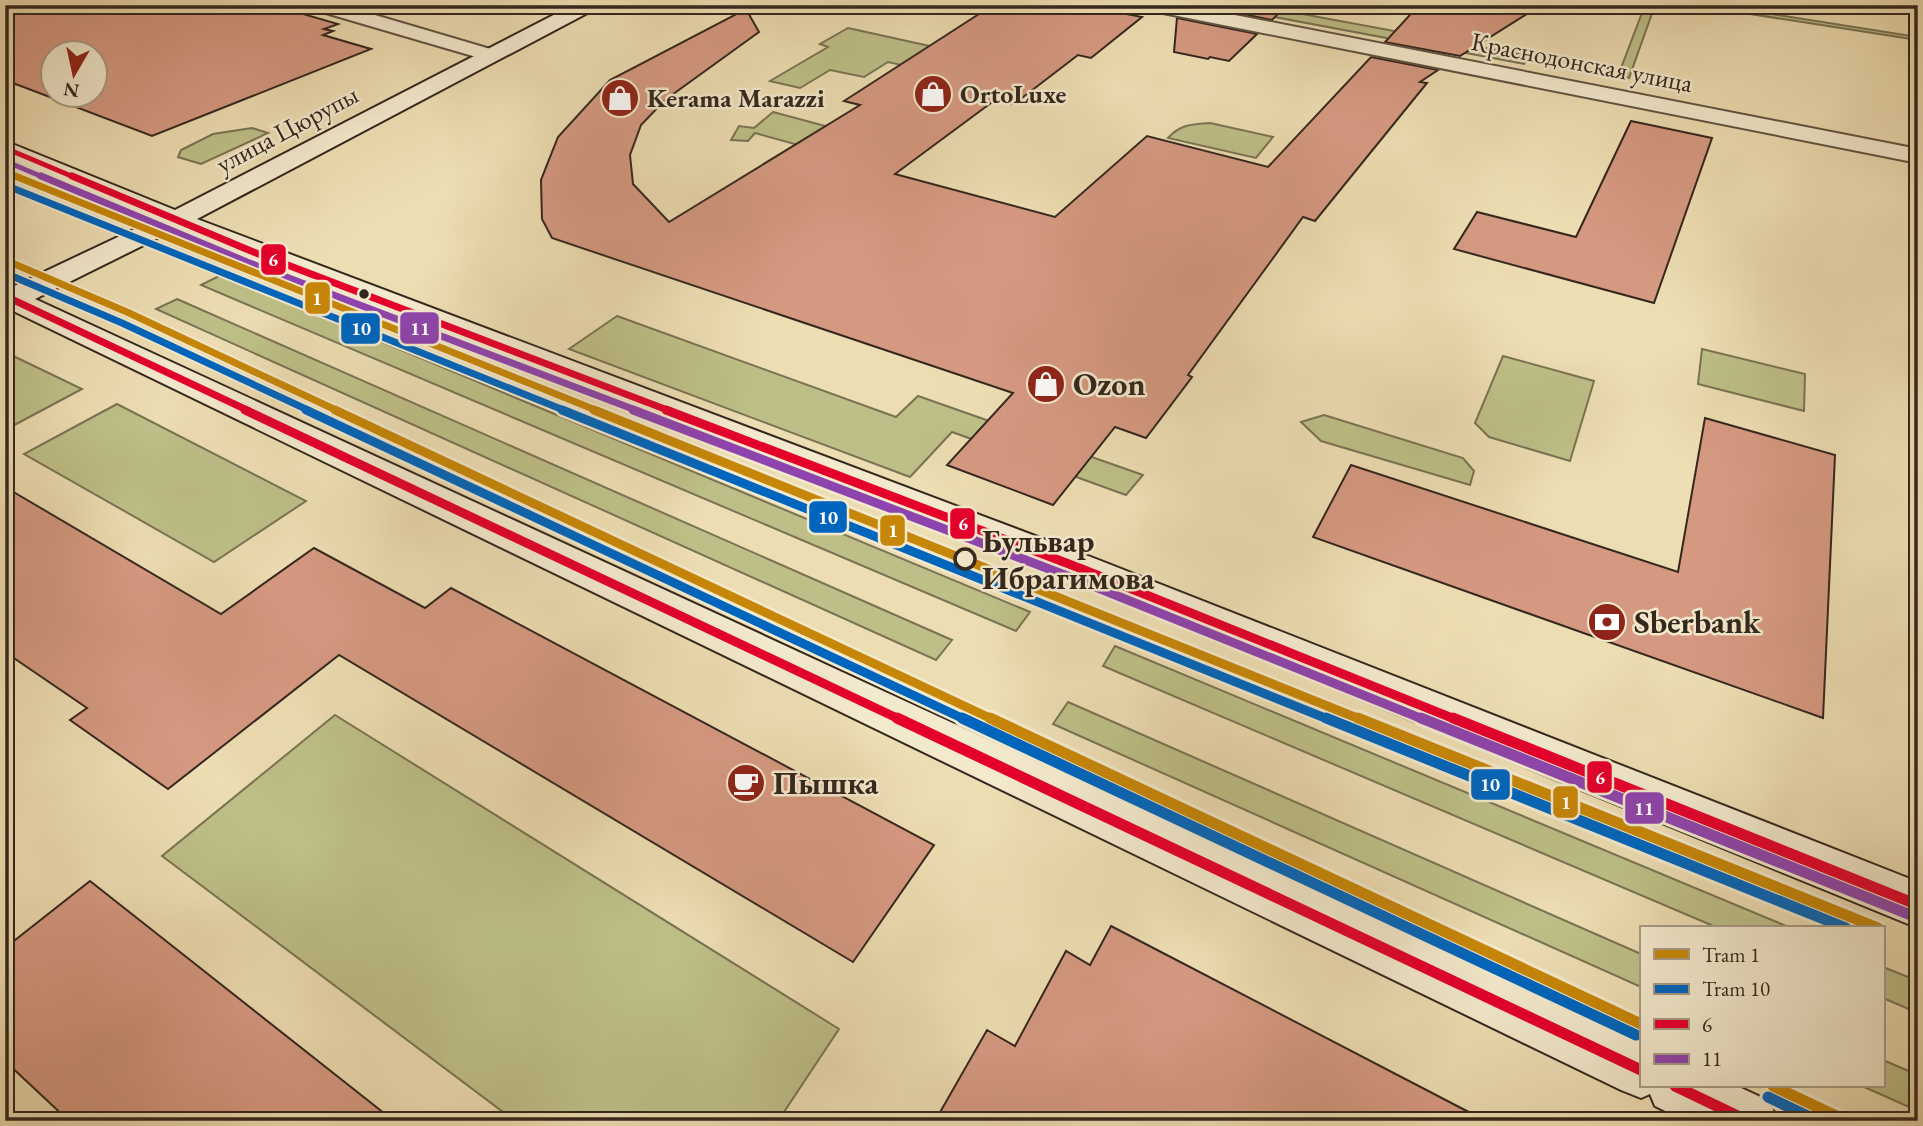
<svg xmlns="http://www.w3.org/2000/svg" width="1923" height="1126" viewBox="0 0 1923 1126" font-family="'EB Garamond',serif">
  <style>
    .green { fill: #bebf88; stroke: #797353; stroke-width: 2 }
    .building { fill: #d59981; stroke: #34271e; stroke-width: 2; fill-rule: evenodd }
    .lines { fill: none; stroke-linecap: round; stroke-linejoin: round }
    .street-casing { stroke: #625443; stroke-width: 4 }
    .secondary-casing { stroke: #34271e; stroke-width: 4 }
    .street { fill: #f3e9cd; fill-rule: evenodd }
    .secondary { fill: #f3e9cd; fill-rule: evenodd }
    .bus-1-far3-casing { stroke: #f3e9cd; stroke-width: 8 }
    .bus-1-far2-casing { stroke: #f3e9cd; stroke-width: 11 }
    .bus-1-far1-casing { stroke: #f3e9cd; stroke-width: 14 }
    .bus-1-casing { stroke: #f3e9cd; stroke-width: 17 }
    .bus-2-far3-casing { stroke: #f3e9cd; stroke-width: 8 }
    .bus-2-far2-casing { stroke: #f3e9cd; stroke-width: 11 }
    .bus-2-far1-casing { stroke: #f3e9cd; stroke-width: 14 }
    .bus-2-casing { stroke: #f3e9cd; stroke-width: 17 }
    .bus-1-far3 { stroke: #e4002b; stroke-width: 5 }
    .bus-1-far2 { stroke: #e4002b; stroke-width: 7 }
    .bus-1-far1 { stroke: #e4002b; stroke-width: 9 }
    .bus-1 { stroke: #e4002b; stroke-width: 11 }
    .bus-2-far3 { stroke: #8e44ad; stroke-width: 5 }
    .bus-2-far2 { stroke: #8e44ad; stroke-width: 7 }
    .bus-2-far1 { stroke: #8e44ad; stroke-width: 9 }
    .bus-2 { stroke: #8e44ad; stroke-width: 11 }
    .tram-1-far3-casing { stroke: #f3e9cd; stroke-width: 8 }
    .tram-1-far2-casing { stroke: #f3e9cd; stroke-width: 11 }
    .tram-1-far1-casing { stroke: #f3e9cd; stroke-width: 14 }
    .tram-1-casing { stroke: #f3e9cd; stroke-width: 17 }
    .tram-2-far2-casing { stroke: #f3e9cd; stroke-width: 11 }
    .tram-2-far1-casing { stroke: #f3e9cd; stroke-width: 14 }
    .tram-2-casing { stroke: #f3e9cd; stroke-width: 17 }
    .tram-1-far3 { stroke: #c68608; stroke-width: 5 }
    .tram-1-far2 { stroke: #c68608; stroke-width: 7 }
    .tram-1-far1 { stroke: #c68608; stroke-width: 9 }
    .tram-1 { stroke: #c68608; stroke-width: 11 }
    .tram-2-far2 { stroke: #0065bd; stroke-width: 7 }
    .tram-2-far1 { stroke: #0065bd; stroke-width: 9 }
    .tram-2 { stroke: #0065bd; stroke-width: 11 }
    .bus-dot { fill: #34271e; stroke: #f3e9cd; stroke-width: 2.5 }
    .stop-dot { fill: #f3e9cd; stroke: #34271e; stroke-width: 3.5 }
    .labels { text-anchor: middle; dominant-baseline: central; stroke-width: 5; stroke-linejoin: round; paint-order: stroke }
    .far-street-label { font-size: 26px; fill: #34271e; stroke: #f3e9cd }
    .far-poi-label { font-size: 26px; font-weight: bold; fill: #34271e; stroke: #f3e9cd; text-anchor: start }
    .poi-label { font-size: 32px; font-weight: bold; fill: #34271e; stroke: #f3e9cd; text-anchor: start }
    .stop-label { font-size: 32px; font-weight: bold; fill: #34271e; stroke: #f3e9cd; text-anchor: start }
    .line-badge { stroke: #f3e9cd; stroke-width: 2.5 }
    .badge-label { font-size: 19px; text-anchor: middle; font-weight: bold; fill: #fff }
  </style>
  <rect width="100%" height="100%" fill="#edddb2"/>
  <filter id="stains"><feTurbulence type="fractalNoise" baseFrequency=".00286" numOctaves="4"/><feColorMatrix values="0 0 0 0 .2 0 0 0 0 .09 0 0 0 0 .02 0 0 0 .5 -.17"/></filter>
  <radialGradient id="worn" r=".72"><stop offset=".6" stop-color="#630" stop-opacity="0"/><stop offset="1" stop-color="#630" stop-opacity=".3"/></radialGradient>
  <path class="green" d="M1211 5H1254L1529 56 1524 64Z
    M1645 5H1655L1629 78 1618 76Z
    M1692 5H1714L1918 37V40Z
    M848 28 957 52 928 71 888 62 864 77 830 70 800 88 770 81 828 47 820 44Z
    M773 112 833 128 838 156 755 133 748 141 731 140 739 126 754 128Z
    M1210 123 1273 137 1256 158 1168 138C1180 124 1193 124 1210 123Z
    M252 128 268 133 201 164 178 157 181 150 213 134Z
    M221 275 1030 612 1016 631 201 285Z
    M177 299 952 640 936 660 156 309Z
    M617 316 896 417 918 396 1143 475 1126 495 952 432 910 477 569 349Z
    M1702 349 1805 374 1804 411 1698 384Z
    M5 352 82 389 5 430Z
    M1503 356 1594 381 1570 461 1489 437 1475 423Z
    M117 404 306 501 214 562 24 454Z
    M1324 415 1463 458 1474 471 1470 485 1321 441 1301 422Z
    M1115 646 1791 928H1718L1103 666Z
    M1068 702 1641 954V987L1053 724Z
    M335 715 839 1029 778 1121H515L162 856Z
    M1883 967 1918 981V1013L1883 998Z
    M1883 1060 1918 1075V1111L1862 1086H1883Z"/>
  <path class="building" d="M5 5H272L338 24 324 29 333 31 323 35 371 49 152 136 5 80ZM52 52H94V94H52Z
    M993 5H1080L1142 17 1091 58 1078 55 1014 104 995 100 895 174 1055 217 1147 136 1268 167 1371 57 1438 70 1420 82 1427 83 1315 221 1303 217 1188 375 1192 377 1146 438 1115 427 1053 505 947 465 1013 393 552 238 542 219 541 180 558 137 610 80 746 9 759 32 665 100 641 125 630 155 633 184 669 222 860 105 844 101Z
    M1199 5H1287L1272 20Z
    M1419 5H1541L1460 56 1385 42Z
    M1177 18 1257 34 1229 61 1210 57 1208 59 1174 52Z
    M1631 121 1712 138 1654 303 1454 249 1477 212 1576 237Z
    M1705 418 1835 455 1823 718 1313 537 1351 465 1678 572Z
    M5 487 221 614 314 548 425 608 451 588 934 845 853 962 339 655 168 789 70 720 87 708 5 652Z
    M90 881 394 1121H69L5 1061V948Z
    M1111 926 1486 1121H935L987 1030 1015 1046 1066 951 1090 965Z"/>
  <g class="lines">
    <defs>
      <path id="street" d="M310 5H341L497 51 500 55 497 59H483L312 9Z
        M1144 5H1184L1918 149V163L1153 11Z"/>
      <path id="secondary" d="M573 5H597L595 9 197 219 1096 559 1918 882V928L1068 579 176 229 35 299 1641 1041V1086H1737L1769 1101 1778 1121H1686L1655 1106 1650 1094 1641 1098 1621 1090 5 307V287L10 288 154 220 5 157V141L175 210Z"/>
    </defs>
    <use href="#street" class="street-casing"/>
    <use href="#secondary" class="secondary-casing"/>
    <use href="#street" class="street"/>
    <use href="#secondary" class="secondary"/>
    <defs>
      <path id="bus-1-far3" d="M5 148 76 178"/>
      <path id="bus-1-far2" d="M72 176 251 251 670 411
        M5 296 249 411"/>
      <path id="bus-1-far1" d="M245 410 901 720
        M666 410 1082 569 1457 720"/>
      <path id="bus-1" d="M897 718 1641 1070
        M1453 718 1918 905
        M1675 1086 1748 1121"/>
      <path id="bus-2-far3" d="M5 161 45 178"/>
      <path id="bus-2-far2" d="M41 176 247 262 638 411"/>
      <path id="bus-2-far1" d="M633 410 1078 580 1425 720"/>
      <path id="bus-2" d="M1421 718 1913 916"/>
    </defs>
    <use href="#bus-1-far3" class="bus-1-far3-casing"/>
    <use href="#bus-1-far2" class="bus-1-far2-casing"/>
    <use href="#bus-1-far1" class="bus-1-far1-casing"/>
    <use href="#bus-1" class="bus-1-casing"/>
    <use href="#bus-2-far3" class="bus-2-far3-casing"/>
    <use href="#bus-2-far2" class="bus-2-far2-casing"/>
    <use href="#bus-2-far1" class="bus-2-far1-casing"/>
    <use href="#bus-2" class="bus-2-casing"/>
    <use href="#bus-1-far3" class="bus-1-far3"/>
    <use href="#bus-1-far2" class="bus-1-far2"/>
    <use href="#bus-1-far1" class="bus-1-far1"/>
    <use href="#bus-1" class="bus-1"/>
    <use href="#bus-2-far3" class="bus-2-far3"/>
    <use href="#bus-2-far2" class="bus-2-far2"/>
    <use href="#bus-2-far1" class="bus-2-far1"/>
    <use href="#bus-2" class="bus-2"/>
    <defs>
      <path id="tram-1-far3" d="M5 172 19 178"/>
      <path id="tram-1-far2" d="M15 176 598 411
        M5 260 127 312 338 411"/>
      <path id="tram-1-far1" d="M335 410 994 720
        M594 410 1362 720"/>
      <path id="tram-1" d="M990 718 1641 1024
        M1358 718 1878 928
        M1773 1086 1847 1121"/>
      <path id="tram-2-far2" d="M5 185 566 411
        M5 273 122 323 310 411"/>
      <path id="tram-2-far1" d="M306 410 966 720
        M562 410 1330 720"/>
      <path id="tram-2" d="M962 718 1636 1035
        M1326 718 1846 928
        M1768 1097 1818 1121"/>
    </defs>
    <use href="#tram-1-far3" class="tram-1-far3-casing"/>
    <use href="#tram-1-far2" class="tram-1-far2-casing"/>
    <use href="#tram-1-far1" class="tram-1-far1-casing"/>
    <use href="#tram-1" class="tram-1-casing"/>
    <use href="#tram-2-far2" class="tram-2-far2-casing"/>
    <use href="#tram-2-far1" class="tram-2-far1-casing"/>
    <use href="#tram-2" class="tram-2-casing"/>
    <use href="#tram-1-far3" class="tram-1-far3"/>
    <use href="#tram-1-far2" class="tram-1-far2"/>
    <use href="#tram-1-far1" class="tram-1-far1"/>
    <use href="#tram-1" class="tram-1"/>
    <use href="#tram-2-far2" class="tram-2-far2"/>
    <use href="#tram-2-far1" class="tram-2-far1"/>
    <use href="#tram-2" class="tram-2"/>
  </g>
  <defs>
    <symbol id="shop-disc" viewBox="-11 -11 22 22"><circle r="9.5" fill="#8f2418" stroke="#f3e9cd"/><path d="M-5-2.5h2.3a2.7 3.5 0 0 1 5.4 0H5L5.5 6h-11ZM-1.5-2.5h3a1.5 2.3 0 0 0-3 0Z" fill="#fff"/></symbol>
    <symbol id="bank-disc" viewBox="-11 -11 22 22"><circle r="9.5" fill="#8f2418" stroke="#f3e9cd"/><path d="M-6-4H6V4H-6ZM0-2.3a2.3 2.3 0 1 0 0 4.6a2.3 2.3 0 1 0 0-4.6Z" fill="#fff"/></symbol>
    <symbol id="cafe-disc" viewBox="-11 -11 22 22"><circle r="9.5" fill="#8f2418" stroke="#f3e9cd"/><path d="M-5.5-4.5H6V0H3Q3 3.5 0 3.5H-2.5Q-5.5 3.5-5.5 0ZM3-3.2v2h1.7v-2ZM-6 4.5H4V6H-6Z" fill="#fff"/></symbol>
  </defs>
  <g fill-rule="evenodd">
    <use href="#shop-disc" x="911" y="72" width="44" height="44"/>
    <use href="#shop-disc" x="598" y="76" width="44" height="44"/>
    <use href="#shop-disc" x="1024" y="362" width="44" height="44"/>
    <use href="#bank-disc" x="1585" y="600" width="44" height="44"/>
    <use href="#cafe-disc" x="724" y="761" width="44" height="44"/>
  </g>
  <circle class="bus-dot" cx="364" cy="294" r="6"/>
  <circle class="stop-dot" cx="965" cy="559" r="10"/>
  <g class="labels">
    <g class="far-street-label">
      <text transform="translate(1582 62) rotate(11)">Краснодонская улица</text>
      <text transform="translate(287 129) rotate(-28)">улица Цюрупы</text>
    </g>
    <g class="far-poi-label">
      <text x="960" y="94">OrtoLuxe</text>
      <text x="647" y="98">Kerama Marazzi</text>
    </g>
    <g class="poi-label">
      <text x="1073" y="384">Ozon</text>
      <text x="1634" y="622">Sberbank</text>
      <text x="773" y="783">Пышка</text>
    </g>
    <g class="stop-label">
      <text x="982" y="541">Бульвар<tspan x="982" dy="37">Ибрагимова</tspan></text>
    </g>
  </g>
  <g class="line-badge">
    <rect x="260" y="243" width="27" height="33" rx="7" fill="#e4002b"/>
    <rect x="304" y="281" width="27" height="34" rx="7" fill="#c68608"/>
    <rect x="399" y="311" width="41" height="34" rx="7" fill="#8e44ad"/>
    <rect x="340" y="312" width="41" height="33" rx="7" fill="#0065bd"/>
    <rect x="808" y="500" width="40" height="34" rx="7" fill="#0065bd"/>
    <rect x="949" y="507" width="27" height="33" rx="7" fill="#e4002b"/>
    <rect x="879" y="514" width="27" height="33" rx="7" fill="#c68608"/>
    <rect x="1586" y="760" width="27" height="34" rx="7" fill="#e4002b"/>
    <rect x="1470" y="768" width="41" height="33" rx="7" fill="#0065bd"/>
    <rect x="1552" y="785" width="27" height="34" rx="7" fill="#c68608"/>
    <rect x="1624" y="791" width="41" height="34" rx="7" fill="#8e44ad"/>
  </g>
  <g class="badge-label">
    <text x="273" y="266">6</text>
    <text x="317" y="305">1</text>
    <text x="420" y="335">11</text>
    <text x="361" y="335">10</text>
    <text x="828" y="524">10</text>
    <text x="963" y="530">6</text>
    <text x="893" y="537">1</text>
    <text x="1600" y="784">6</text>
    <text x="1490" y="791">10</text>
    <text x="1566" y="809">1</text>
    <text x="1644" y="815">11</text>
  </g>
  <rect width="1923" height="1126" fill="none" stroke="#edddb2" stroke-width="28"/>
  <rect x="7" y="7" width="1909" height="1112" fill="none" stroke="#34271e" stroke-width="3.5"/>
  <rect x="14" y="14" width="1895" height="1098" fill="none" stroke="#34271e" stroke-width="2"/>
  <rect x="1640" y="926" width="245" height="161" fill="#f3e9cd" stroke="#a79b87" stroke-width="2"/>
  <rect x="1654" y="949" width="35" height="10" fill="#c68608" stroke="#a79b87" stroke-width="2"/>
  <text x="1702" y="962" font-size="21" fill="#34271e">Tram 1</text>
  <rect x="1654" y="984" width="35" height="10" fill="#0065bd" stroke="#a79b87" stroke-width="2"/>
  <text x="1702" y="996" font-size="21" fill="#34271e">Tram 10</text>
  <rect x="1654" y="1019" width="35" height="10" fill="#e4002b" stroke="#a79b87" stroke-width="2"/>
  <text x="1702" y="1032" font-size="21" fill="#34271e">6</text>
  <rect x="1654" y="1054" width="35" height="10" fill="#8e44ad" stroke="#a79b87" stroke-width="2"/>
  <text x="1702" y="1066" font-size="21" fill="#34271e">11</text>
  <g transform="translate(74 74) rotate(189)"><circle r="33" fill="#f3e9cd" stroke="#a79b87" stroke-width="2"/>
  <path d="M0-5L12 26L0 18L-12 26Z" fill="#8f2418"/>
  <text y="-10" font-size="19" font-weight="bold" text-anchor="middle" fill="#34271e">N</text>
  </g>
  <rect width="100%" height="100%" filter="url(#stains)"/>
  <rect width="100%" height="100%" fill="url(#worn)"/>
</svg>
